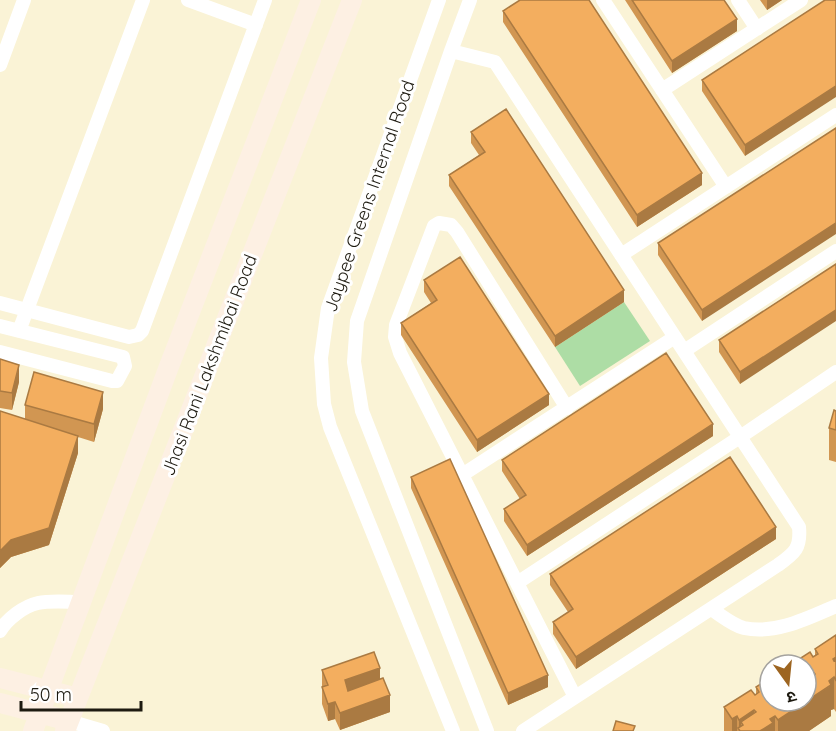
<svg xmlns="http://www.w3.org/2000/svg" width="836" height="731" viewBox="0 0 836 731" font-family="Quicksand,'Noto Sans Devanagari',sans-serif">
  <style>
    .green { fill: #addda5 }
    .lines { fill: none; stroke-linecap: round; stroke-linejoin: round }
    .street { stroke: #fff; stroke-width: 14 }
    .secondary { stroke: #fdf0e3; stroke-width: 20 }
    .wall { fill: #d19652 }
    .shaded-wall { fill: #aa7a42 }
    .building { fill: #f3ae5f; stroke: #aa7a42; stroke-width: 1.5 }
    .labels { text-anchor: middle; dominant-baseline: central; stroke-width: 6; stroke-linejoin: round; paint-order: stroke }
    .street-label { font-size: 18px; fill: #1d1a10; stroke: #fff }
  </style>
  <rect width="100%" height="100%" fill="#faf3d6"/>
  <path class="green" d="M624 302 650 341 580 386 555 347Z"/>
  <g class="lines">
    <path class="street" d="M188 0 256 25
      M439 0 328 308 321 358 324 404 330 427 453 731
      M470 0 451 51 357 321 354 362 362 411 487 731
      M603 0 726 187
      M738 0 757 29
      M451 51 495 62 799 527C801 548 795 553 778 565L523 731
      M0 65 24 0
      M662 90 801 0
      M621 255 836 115
      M0 303 129 337 138 335 142 331 265 0
      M0 326 123 357 125 366 117 381H112L0 352
      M19 331 143 0
      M684 351 836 251
      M567 408 457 232 451 225 439 223 434 226 396 325 395 337 400 353 575 697
      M462 475 675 337
      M517 583 740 437 836 372
      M711 609C721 615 732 625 744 628 775 635 808 618 836 606
      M0 631C7 619 24 606 38 603 51 600 68 602 82 602
      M69 721 103 731"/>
    <path class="secondary" d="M0 678 78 698
      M0 703 69 721
      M33 731 168 369 311 0
      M65 731 352 0"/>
  </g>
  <path class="wall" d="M625 0H724L737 31 672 73Z
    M760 0H782L767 10Z
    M825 0 745 156 702 91V80Z
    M503 11 702 185 637 227 503 22Z
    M836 128 702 321 658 255V243Z
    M471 132 624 302 555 347 449 186V175L479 155 471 143Z
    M836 264 740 384 719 352V340Z
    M424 280 549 405 477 452 401 335V323L431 303 424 292Z
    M0 359 19 382 12 410 0 408Z
    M25 405 103 409 94 442 78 437V453L49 545 11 557 0 568V411L25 419Z
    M829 428 836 430V462L829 460Z
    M713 436 527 556 504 521V509L520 499 502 471V460Z
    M411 477 548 687 508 705 411 488Z
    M776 539 576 669 553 634V622L568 612 550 585V574Z
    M836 635V712L834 709 831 710V716L809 731H724V707L755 695 756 694V687L806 701 815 656V649Z
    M322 670 380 680 390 712 340 730 335 719 328 721 322 704Z"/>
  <path class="shaded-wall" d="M767 0H782L767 10Z
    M737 19V31L672 73V61Z
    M836 86V97L745 156V145Z
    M702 173V185L637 227V215Z
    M836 223V234L702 321V310Z
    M624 290V302L555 347V336Z
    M836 310V321L740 384V372Z
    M19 365V382L12 410V393Z
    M103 392V409L94 442V424Z
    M549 394V405L477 452V440Z
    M713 424V436L527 556V545Z
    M78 436V453L49 545 11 557 0 568V551L11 540Z
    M776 527V539L576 669V657Z
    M836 657V681L834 677V709L831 710V716L809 731H778V720L775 716V731H760L770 725V719L774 716V701H795V708L798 707V701H799V706L802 704V701H806V676L813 672V697L829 687V681L833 678V659Z
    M380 668V685L345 697V680Z
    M548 675V687L508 705V693Z
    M390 695V712L340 730V713Z
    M335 702V719L328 721V704Z
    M754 710V731L743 725 741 722V731L739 730V720Z
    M737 716V731H732V719Z"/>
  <path class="building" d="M520 0H589L702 173 637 215 503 11Z
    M632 0H724L737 19 672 61Z
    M825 0H836V86L745 145 702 80Z
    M506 109 624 290 555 336 449 175 485 152 471 132Z
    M836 128V223L702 310 658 243Z
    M460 257 549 394 477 440 401 323 437 300 424 280Z
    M836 264V310L740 372 719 340Z
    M666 353 713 424 527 545 504 509 526 495 502 460Z
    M0 359 19 365 12 393 0 391Z
    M34 372 103 392 94 424 25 405Z
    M834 410 836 411V430L829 428Z
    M0 411 78 436 49 528 11 540 0 551Z
    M730 457 776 527 576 657 553 622 573 609 550 574Z
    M450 459 548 675 508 693 411 477Z
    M836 635V657L833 659 834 661 836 660V681L834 677 829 681 831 685 778 720 775 716 770 719 773 723 760 731H740L738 728 743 725 741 722 756 712 754 710 739 720 737 716 732 719 724 707 751 690 755 695 759 692 756 687 770 678V701H806V679L815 674 813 672 806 676V665H790L810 652 813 657 818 654 815 649Z
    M374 652 380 668 345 680 348 691 383 678 390 695 340 713 335 702 328 704 322 687 328 685 322 670Z
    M616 721 635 726 633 731H613Z"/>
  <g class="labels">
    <g class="street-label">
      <text transform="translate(369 196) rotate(-71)">Jaypee Greens Internal Road</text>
      <text transform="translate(209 365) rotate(-69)">Jhasi Rani Lakshmibai Road</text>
    </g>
  </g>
  <g transform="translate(788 683) rotate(165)"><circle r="28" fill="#ffffff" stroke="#a5a39f" stroke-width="1.5"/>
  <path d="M0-4.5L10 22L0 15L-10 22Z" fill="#9d6521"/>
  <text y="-9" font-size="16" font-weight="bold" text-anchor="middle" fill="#1d1a10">उ</text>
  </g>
  <path d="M21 701v9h120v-9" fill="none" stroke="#1d1a10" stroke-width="3"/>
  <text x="30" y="701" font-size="18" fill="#1d1a10" stroke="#ffffff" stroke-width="4.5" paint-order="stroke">50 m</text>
</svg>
